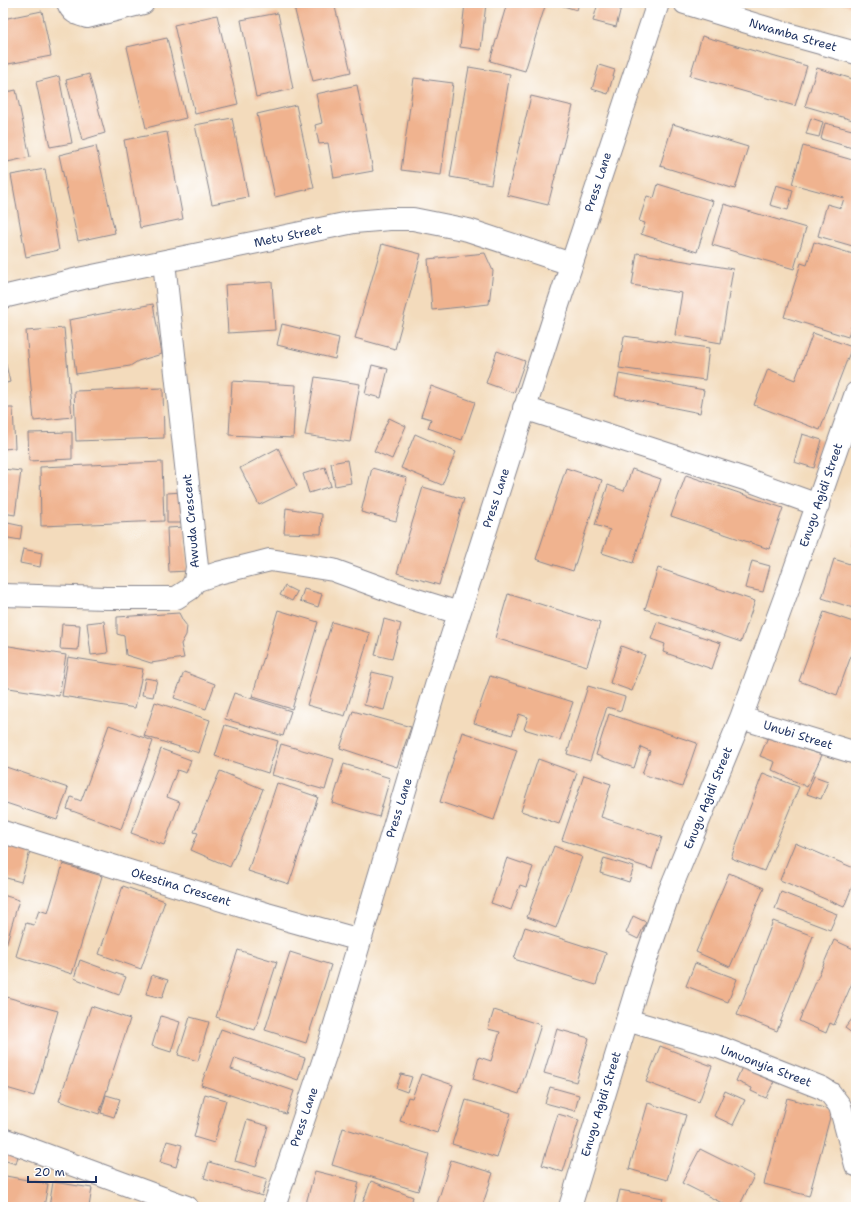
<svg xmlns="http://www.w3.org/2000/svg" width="859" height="1210" viewBox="0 0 859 1210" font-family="'Shantell Sans',sans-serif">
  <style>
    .building { fill: #f0b38f }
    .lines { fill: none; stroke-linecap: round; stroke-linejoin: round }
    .minor-casing { stroke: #87858d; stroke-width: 24 }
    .minor { stroke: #fff; stroke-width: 22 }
    .labels { text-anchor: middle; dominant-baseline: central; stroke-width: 3; stroke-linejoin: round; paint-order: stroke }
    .street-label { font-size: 12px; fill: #1b2f5e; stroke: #fff }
  </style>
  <rect width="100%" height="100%" fill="#fff"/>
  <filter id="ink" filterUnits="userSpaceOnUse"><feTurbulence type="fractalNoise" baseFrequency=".025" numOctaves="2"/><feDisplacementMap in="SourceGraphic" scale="8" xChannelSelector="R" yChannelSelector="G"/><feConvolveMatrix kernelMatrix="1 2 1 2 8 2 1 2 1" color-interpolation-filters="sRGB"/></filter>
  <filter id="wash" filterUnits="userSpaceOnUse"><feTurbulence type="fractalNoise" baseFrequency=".012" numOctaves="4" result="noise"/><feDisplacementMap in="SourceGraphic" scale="16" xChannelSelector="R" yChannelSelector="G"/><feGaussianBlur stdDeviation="0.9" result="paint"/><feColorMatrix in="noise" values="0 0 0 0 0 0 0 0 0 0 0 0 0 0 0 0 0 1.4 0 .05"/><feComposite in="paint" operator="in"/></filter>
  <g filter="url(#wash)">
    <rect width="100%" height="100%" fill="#f3dbbc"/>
    <g id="blocks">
      <path class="building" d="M293 3H334L351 72 313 81Z
        M465 3H486L481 50 460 47Z
        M507 3H546L525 71 490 61Z
        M553 3H579L577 10Z
        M598 3H608L621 7 616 27 593 21Z
        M839 3H853L852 7Z
        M42 11 51 56 3 65V19Z
        M278 13 293 89 256 97 241 20Z
        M217 15 238 104 195 114 174 25Z
        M702 36 807 66 795 106 690 76Z
        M167 38 186 118 146 128 127 47Z
        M599 65 615 70 608 94 592 89Z
        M469 67 510 74 491 184 450 177Z
        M817 68 856 80V121L805 106Z
        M89 74 105 133 82 140 66 80Z
        M59 76 72 143 50 147 36 82Z
        M414 78 453 83 441 175 401 170Z
        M357 85 373 171 334 178 328 143 319 144 315 125 322 123 316 94Z
        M16 90 30 157 3 163V93Z
        M531 96 573 106 548 205 507 195Z
        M296 105 314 188 275 197 257 114Z
        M232 118 248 197 212 204 195 125Z
        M811 118 823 122 819 137 806 134Z
        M825 123 856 131V149L821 139Z
        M673 124 748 147 735 189 660 166Z
        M167 132 183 219 140 228 124 140Z
        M96 146 115 233 78 241 59 155Z
        M803 146 856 161V247L818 236 827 204 841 208 844 198 792 184Z
        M45 169 59 250 26 257 11 175Z
        M658 184 713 201 697 252 641 234 645 223 639 221 647 196 654 198Z
        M776 185 793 190 788 210 770 205Z
        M724 204 806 228 794 269 712 245Z
        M814 242 856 255V311L848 337 784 317 801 263 807 265Z
        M382 244 421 254 395 349 355 338Z
        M485 253 493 271 489 304 432 310 428 259Z
        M637 253 733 269 721 343 675 335 682 293 632 285Z
        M272 282 275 330 228 333 225 285Z
        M153 304 162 354 138 361 130 366 76 374 69 320Z
        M282 324 339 338 335 359 277 345Z
        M64 328 72 417 34 421 26 331Z
        M813 333 852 347 820 430 754 405 768 369 795 380Z
        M624 336 709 348 705 380 619 368Z
        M497 351 525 361 514 393 486 383Z
        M3 352 10 382 3 384Z
        M372 365 388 369 381 398 365 394Z
        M619 374 704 390 700 413 615 396Z
        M315 377 360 384 350 442 305 435Z
        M232 381 296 385 293 438 229 435Z
        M431 386 475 402 462 440 428 428 431 419 421 416Z
        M163 388 164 438 76 441 74 391Z
        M3 408H13L15 448 3 449Z
        M389 418 406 426 392 459 374 451Z
        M72 432V459L29 461 28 433Z
        M415 434 456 452 442 485 401 468Z
        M802 434 822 440 814 468 794 462Z
        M278 448 297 486 259 505 240 468Z
        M347 460 351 483 335 486 331 463Z
        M162 462 164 521 41 526 40 467Z
        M325 467 331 486 309 493 303 474Z
        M372 468 407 478 396 521 361 512Z
        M566 468 602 480 573 571 536 559Z
        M3 469 21 471 15 515 3 513Z
        M632 469 661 479 633 563 602 553 610 530 595 525 608 485 624 491Z
        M686 475 783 508 769 549 671 516Z
        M423 487 464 499 439 585 397 573Z
        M183 492V523H167V493Z
        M286 508 322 514 321 534 284 533Z
        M3 522 22 526 20 540 3 537Z
        M185 527 187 571 169 572 167 528Z
        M856 534V546L852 545Z
        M23 549 42 553 40 567 20 563Z
        M834 559 856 566V609L822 598Z
        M752 561 770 566 763 592 745 588Z
        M658 568 755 601 741 642 645 609Z
        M285 586 297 592 292 601 280 595Z
        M304 589 322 594 318 607 300 601Z
        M508 594 600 623 587 666 495 638Z
        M278 610 318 622 292 709 252 697Z
        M824 612 856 623V642L837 695 799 681Z
        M179 613 183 621 187 626 186 635 181 644 184 658 151 663 126 655 124 636 117 634V617Z
        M384 619 401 624 392 659 375 655Z
        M104 621 108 653 91 655 87 623Z
        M332 622 370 633 345 716 307 705Z
        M657 622 721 643 712 669 663 652 665 644 651 639Z
        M62 624 80 625 78 650 60 649Z
        M3 645 66 655 59 696 3 687Z
        M621 646 645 655 632 691 610 683Z
        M68 657 143 669 135 708 62 696Z
        M184 672 215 684 206 709 174 698Z
        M372 672 393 677 384 710 364 705Z
        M490 676 573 702 560 740 524 729 528 717 519 714 512 735 474 723Z
        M145 678 157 680 153 697 142 695Z
        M588 686 625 697 621 711 607 707 590 761 567 754Z
        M234 693 291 711 283 736 225 719Z
        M155 702 210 720 199 753 144 736Z
        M353 711 411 727 397 767 340 748Z
        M609 714 697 743 682 787 642 774 650 751 641 747 634 768 596 755Z
        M109 725 153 741 121 829 67 809 71 797 81 801Z
        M225 725 278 741 268 773 215 756Z
        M462 732 517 750 494 820 440 802Z
        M768 737 822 755 807 787 772 770 775 762 760 756Z
        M281 744 334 759 325 790 272 775Z
        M161 749 191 760 186 773 177 770 167 797 180 802 164 845 131 833Z
        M538 759 577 773 559 824 521 811Z
        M344 764 390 778 379 817 332 803Z
        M3 766 68 788 57 820 3 802Z
        M220 771 263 789 230 867 191 850 198 833 194 832Z
        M763 773 799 787 764 871 731 858Z
        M584 775 611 784 601 817 662 837 652 869 562 840Z
        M814 776 828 781 821 799 807 794Z
        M277 783 318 797 289 884 248 871Z
        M3 843 30 851 21 882 3 877Z
        M795 843 856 869V877L844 907 780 880Z
        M554 846 582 857 556 928 527 917Z
        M507 858 533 867 526 887 520 885 511 910 491 903Z
        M604 858 634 867 629 882 600 873Z
        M63 864 102 876 72 974 16 956 26 923 34 925 39 910 48 913Z
        M729 873 764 888 730 967 696 952Z
        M123 886 165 901 141 969 99 954Z
        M781 892 837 914 830 930 775 909Z
        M3 895 19 900 6 945 3 944Z
        M633 916 646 922 638 939 626 933Z
        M773 921 813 936 777 1031 737 1015Z
        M525 927 606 953 596 985 514 959Z
        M834 940 856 950V982L853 981 834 1025 830 1023 826 1033 799 1021Z
        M238 950 277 962 255 1030 216 1017Z
        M290 952 331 965 306 1043 265 1030Z
        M80 960 126 977 119 995 74 978Z
        M695 963 737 979 728 1002 686 986Z
        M152 975 168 980 162 998 146 994Z
        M3 996 58 1011 34 1096 3 1087Z
        M91 1006 130 1019 99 1114 59 1101Z
        M494 1010 541 1025 519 1094 473 1079 479 1057 491 1061 500 1032 488 1029Z
        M856 1014V1036L845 1028Z
        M161 1016 180 1022 171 1052 152 1046Z
        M190 1017 209 1022 198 1061 178 1055Z
        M221 1029 305 1058 298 1080 235 1058 231 1069 294 1091 286 1114 201 1085Z
        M557 1029 589 1038 576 1082 544 1073Z
        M660 1046 712 1066 699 1102 646 1082Z
        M742 1067 774 1082 766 1098 751 1091 752 1088 736 1081Z
        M401 1074 412 1077 407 1092 396 1088Z
        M421 1074 453 1085 437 1133 400 1121 408 1097 412 1098Z
        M550 1087 579 1095 575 1111 545 1103Z
        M725 1091 745 1100 733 1125 714 1116Z
        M205 1094 226 1100 214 1143 194 1137Z
        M106 1095 120 1099 114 1117 101 1113Z
        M787 1098 832 1110 809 1196 764 1184Z
        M466 1100 511 1113 497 1158 452 1144Z
        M648 1103 686 1115 667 1180 629 1169Z
        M558 1114 579 1120 563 1172 542 1165Z
        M247 1120 268 1126 256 1167 235 1161Z
        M343 1128 429 1154 418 1191 332 1165Z
        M167 1141 182 1145 176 1167 160 1162Z
        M5 1148 19 1152 16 1164 3 1160Z
        M700 1149 754 1176 739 1207H730L682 1183Z
        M451 1160 493 1173 482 1207H436Z
        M209 1162 267 1179 262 1196 204 1178Z
        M315 1171 359 1182 353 1207H305Z
        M6 1176 48 1184 44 1207H3V1193Z
        M371 1181 413 1197 410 1207H361Z
        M53 1182 92 1188 89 1207H49Z
        M620 1190 663 1198 661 1207H616Z"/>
    </g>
  </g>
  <g filter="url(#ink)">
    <use href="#blocks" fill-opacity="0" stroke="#87858d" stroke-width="1"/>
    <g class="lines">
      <defs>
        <path id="minor" d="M68 3C72 13 77 14 87 17L143 3
          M685 3 770 29 856 53
          M3 297 83 278 354 222 390 219H413L468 230 571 264
          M524 408 751 481 818 505
          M195 581 218 573 270 560 333 570 407 597 459 613
          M3 595 107 598H176L190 589 195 581 197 567 164 262
          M741 718 856 753
          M3 832 267 914 360 940
          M627 1020 721 1048 822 1088 830 1093 840 1106 856 1165
          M3 1139 187 1207
          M274 1207 331 1038 439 676 558 305 658 3
          M570 1207 642 971 670 890 741 718 789 586 856 393"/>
      </defs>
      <use href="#minor" class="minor-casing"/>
      <use href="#minor" class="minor"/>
    </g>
  </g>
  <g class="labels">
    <g class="street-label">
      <text transform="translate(793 35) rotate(16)">Nwamba Street</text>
      <text transform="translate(598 182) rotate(-72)">Press Lane</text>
      <text transform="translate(288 236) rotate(-12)">Metu Street</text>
      <text transform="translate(821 495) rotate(-71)">Enugu Agidi Street</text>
      <text transform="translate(496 498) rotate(-72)">Press Lane</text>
      <text transform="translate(191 521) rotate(-95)">Awuda Crescent</text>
      <text transform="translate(798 735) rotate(17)">Unubi Street</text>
      <text transform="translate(708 798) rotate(-68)">Enugu Agidi Street</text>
      <text transform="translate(399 808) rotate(-73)">Press Lane</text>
      <text transform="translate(181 887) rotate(17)">Okestina Crescent</text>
      <text transform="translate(766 1066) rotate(21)">Umuonyia Street</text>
      <text transform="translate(601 1104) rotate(-73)">Enugu Agidi Street</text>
      <text transform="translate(304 1117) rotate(-71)">Press Lane</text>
    </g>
  </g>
  <rect width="859" height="1210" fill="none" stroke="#fff" stroke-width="16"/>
  <path d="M28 1176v6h68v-6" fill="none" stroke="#1b2f5e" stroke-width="2"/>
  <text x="34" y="1176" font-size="12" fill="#1b2f5e" stroke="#ffffff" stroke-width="3" paint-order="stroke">20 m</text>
</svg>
